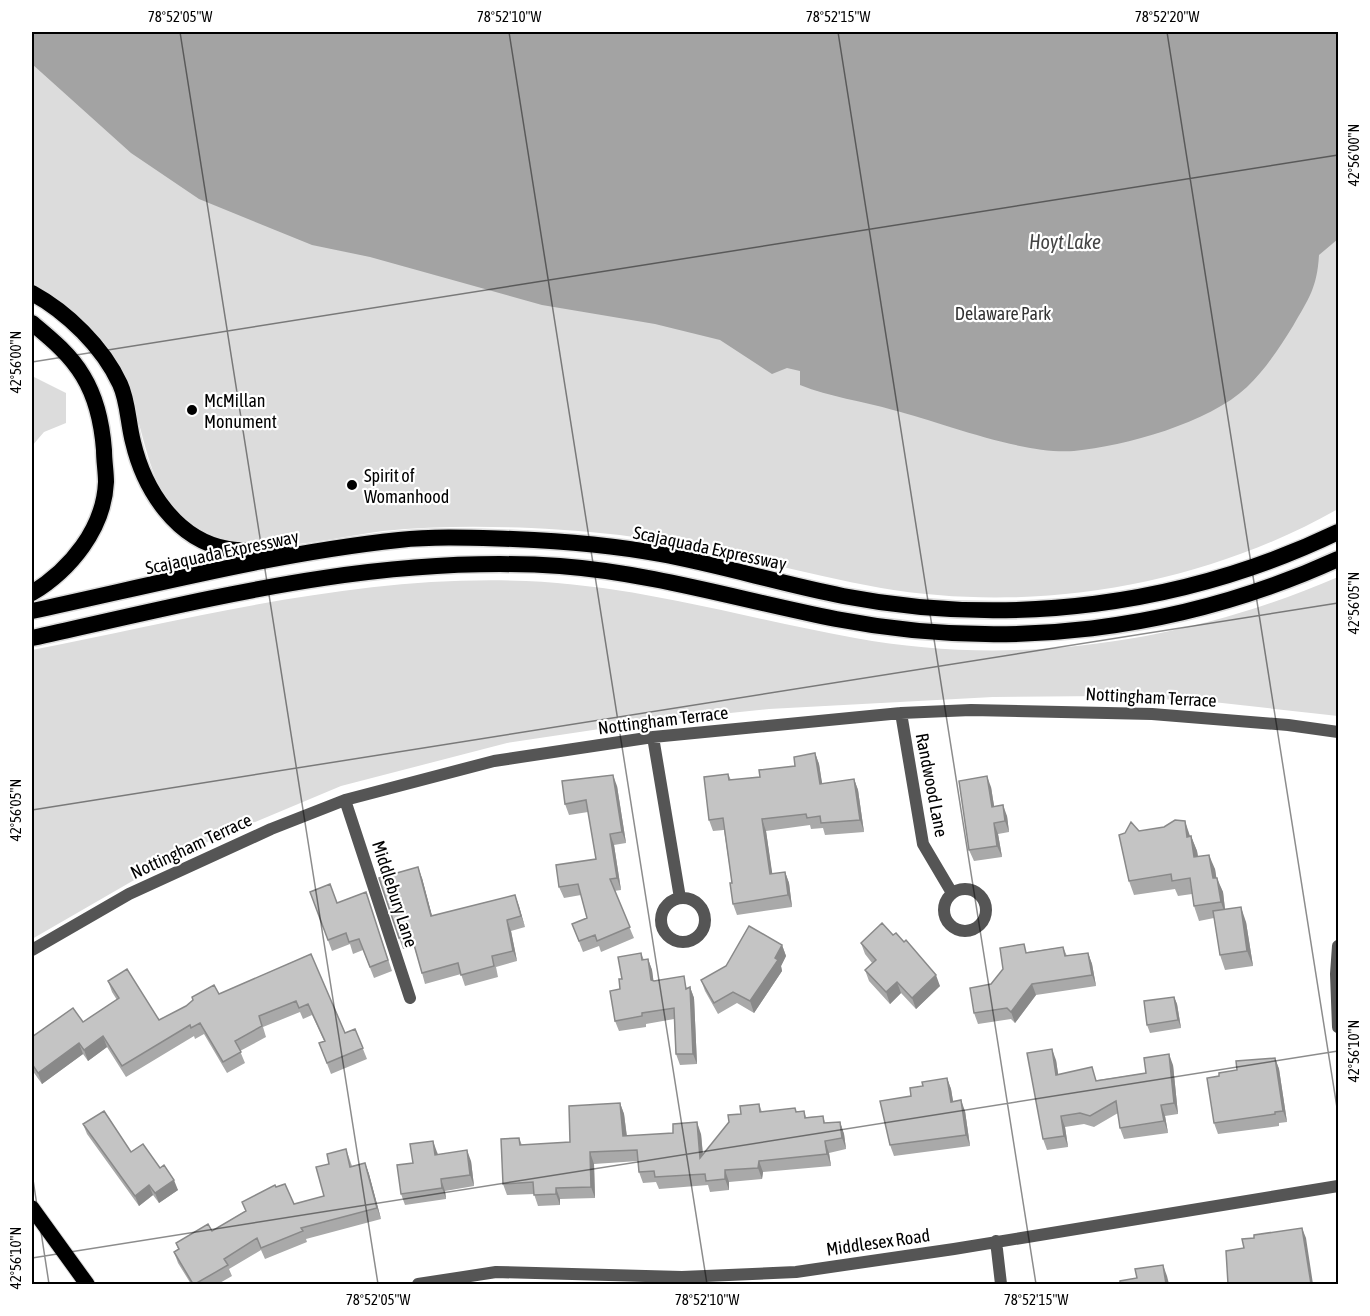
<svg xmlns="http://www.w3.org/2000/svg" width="1370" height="1316" viewBox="0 0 1370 1316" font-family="'Asap Condensed',sans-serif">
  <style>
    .green { fill: #dcdcdc }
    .water { fill: #a3a3a3 }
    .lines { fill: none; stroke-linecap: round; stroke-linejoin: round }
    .primary-casing { stroke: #dbdbdb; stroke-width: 17 }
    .trunk-casing { stroke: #dbdbdb; stroke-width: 19 }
    .minor { stroke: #555; stroke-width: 12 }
    .primary { stroke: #000; stroke-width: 15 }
    .trunk { stroke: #000; stroke-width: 16 }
    .wall { fill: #a9a9a9 }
    .shaded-wall { fill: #898989 }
    .building { fill: #c4c4c4; stroke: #898989; stroke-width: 1.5 }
    .ticks { fill: none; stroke: #000; stroke-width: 1.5; stroke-opacity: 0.45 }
    .poi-dot { fill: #000; stroke: #fff; stroke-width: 2 }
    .labels { text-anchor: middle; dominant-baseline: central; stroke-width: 4.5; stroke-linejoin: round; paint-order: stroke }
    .park-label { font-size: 18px; fill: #333; stroke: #fff }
    .poi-label { font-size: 18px; fill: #000; stroke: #fff; text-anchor: start }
    .street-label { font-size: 18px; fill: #000; stroke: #fff }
    .water-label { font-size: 20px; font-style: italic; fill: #444; stroke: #fff }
    .neatline { fill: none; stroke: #000; stroke-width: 2 }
    .ticks-label { font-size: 15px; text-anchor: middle; fill: #000 }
  </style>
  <rect width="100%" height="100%" fill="#fff"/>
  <path class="green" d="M32 32H1338V509C1202 586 1035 614 881 588 803 574 727 551 649 539 610 533 570 530 531 528 482 526 432 526 383 531 326 538 256 561 202 530 145 497 150 444 128 391 108 345 76 305 32 283Z
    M32 376 66 393V423L44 432 32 446Z
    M1338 577V716L1213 702 1105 696 993 697 769 709 653 721 507 743 341 786 181 853 32 939V650C194 618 360 574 526 581 642 586 743 618 855 638 1018 668 1187 642 1338 577Z"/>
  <path class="water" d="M32 32H1338V239L1319 255C1317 288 1309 298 1293 326 1279 348 1266 369 1247 387 1209 423 1125 446 1074 451 1022 455 944 423 893 410 862 401 830 397 800 385V371L787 368 772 374 720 340 655 324 542 305 370 257 312 245 199 199 131 153 32 64Z"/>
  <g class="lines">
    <defs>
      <path id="primary" d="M32 1208 87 1284"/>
      <path id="trunk" d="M32 293C67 312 103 347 120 384 128 401 128 423 133 442 144 489 176 540 228 549 246 552 265 551 283 552
        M32 323C50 338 70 354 83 376 97 399 102 424 104 450 104 461 106 472 106 482 104 529 70 570 32 593
        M32 611C153 585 276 553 399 540 437 536 476 538 513 539 561 541 612 545 660 554 721 565 781 584 843 596 1010 628 1184 606 1338 532
        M32 638C209 599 376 554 560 566 653 573 744 601 836 619 1007 652 1180 631 1338 559"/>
    </defs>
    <use href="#primary" class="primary-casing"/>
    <use href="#trunk" class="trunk-casing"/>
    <path class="minor" d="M901 713 923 844 952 893
      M653 737 680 898
      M345 800 410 998
      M944 910a21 21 0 1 1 42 0a21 21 0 1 1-42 0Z
      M661 920a22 22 0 1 1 44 0a22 22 0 1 1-44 0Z
      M1338 946 1336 974 1338 1027
      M32 950 129 894 271 829 345 800 494 761 653 737 901 713 971 710 1152 714 1288 725 1338 732
      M996 1241 1001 1284
      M418 1284 496 1272 682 1277 796 1272 954 1249 1338 1186"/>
    <use href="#primary" class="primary"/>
    <use href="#trunk" class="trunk"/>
  </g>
  <path class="wall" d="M815 753 819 764 822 784 854 779 858 790 864 832 825 835 823 828 811 829 810 825 766 831 772 874 785 872 789 883 792 907 737 915 733 904 732 883 724 830 713 831 709 820 728 774 731 780 760 777 795 766Z
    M617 786 626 843 614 845 621 890 614 891 634 938 601 952 599 946 583 952 572 924 587 918 581 895 564 898 559 887 596 859 588 812 569 815 565 804Z
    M991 787 994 806 1007 816 1009 832 998 834 1002 857 974 861 969 850Z
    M1139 831 1191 836 1197 851 1198 856 1215 869 1216 878 1223 892 1225 910 1246 922 1253 966 1225 970 1220 955 1214 918 1199 921 1194 906 1192 894 1178 896 1175 889 1134 895 1129 881Z
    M422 878 432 916 515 895 525 927 511 931 517 961 496 967 498 977 465 986 461 974 425 984 422 973 414 946 403 949 399 938Z
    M310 892 337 903 366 892 392 971 374 978 363 950 353 954 350 944 332 951Z
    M861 943 940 986 916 1009 901 993 890 1004 869 981 865 970 872 963 865 954Z
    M782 945 786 956 781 966 782 971 754 1013 737 1003 718 1014 705 991 701 980Z
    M1063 947 1067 956 1088 953 1092 964 1096 986 1036 995 1015 1023 1011 1019 978 1024 974 1013 991 984 1027 952Z
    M641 953 644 960 648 959 652 970 653 981 688 988 690 987 694 998 697 1064 680 1065 676 1054 674 1019 646 1024V1027L619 1031 615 1021 622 979Z
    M311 954 345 1033 355 1029 367 1059 331 1074 319 1043 324 1041 312 1015 303 1019 300 1012 263 1027 266 1037 240 1051 245 1063 227 1073 204 1034 195 1039 194 1036 126 1077 107 1047 88 1061 83 1054 42 1084 32 1070V1037L83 1022 117 1000 112 992 108 981 159 1020Z
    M1174 997 1177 1004 1181 1028 1150 1033 1147 1025Z
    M1275 1058 1279 1069 1287 1122 1279 1123V1126L1218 1134 1214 1123 1219 1076Z
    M1056 1060 1058 1074 1097 1080 1146 1073 1173 1065 1178 1114 1165 1116 1168 1133 1124 1139 1120 1128 1118 1113 1094 1127 1084 1124 1065 1127 1068 1147 1047 1150 1043 1139Z
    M947 1078 951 1089 953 1101 965 1111 970 1146 894 1156 890 1145 923 1086Z
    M620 1103 624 1114 627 1136 701 1134 703 1154 741 1114 759 1104 762 1112 804 1111 806 1117 823 1116 825 1123 840 1122 844 1134 846 1149 829 1153 831 1166 763 1172 762 1179 729 1182V1190L710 1192 708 1185 659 1189 656 1182 643 1183 639 1172 638 1161 594 1164 595 1198 560 1199V1205L538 1206 534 1194 507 1195 503 1184 519 1138 522 1145 570 1142Z
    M83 1124 131 1152 160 1168 178 1190 159 1203 153 1195 139 1206 87 1134Z
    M346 1149 352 1166 365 1163 369 1174 381 1219 306 1239 307 1242 265 1259 261 1250 229 1269 232 1276 218 1284H191L178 1263 174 1252 178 1249 176 1243 212 1231 245 1211 276 1187 294 1204 324 1196 329 1164Z
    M437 1152 438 1154 471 1161 474 1186 445 1191 446 1199 405 1205 401 1194 413 1163Z"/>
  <path class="shaded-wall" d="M815 753 819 764 824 795 820 784Z
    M613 775 617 786 626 843 622 832Z
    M987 776 991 787 996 818 992 807Z
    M854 779 858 790 864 832 860 820Z
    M1003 805 1007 816 1009 832 1005 821Z
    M762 819 766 831 774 885 770 874Z
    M1185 821 1190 836 1193 852 1187 837Z
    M994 823 998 834 1002 857 997 846Z
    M610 834 614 845 621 890 617 878Z
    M1191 836 1197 851 1200 871 1194 857Z
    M1209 855 1215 869 1219 893 1213 878Z
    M418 867 422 878 435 927 431 916Z
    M785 872 789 883 792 907 788 895Z
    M1217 878 1223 892 1226 917 1221 902Z
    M515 895 519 906 525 927 521 916Z
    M1241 907 1246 922 1253 966 1247 951Z
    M507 920 511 931 517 961 513 951Z
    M782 945 786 956 781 966 782 971 754 1013 750 1001Z
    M1088 953 1092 964 1096 986 1092 975Z
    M648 959 652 970 655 991 651 980Z
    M936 975 940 986 916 1009 912 998Z
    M897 982 901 993 890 1004 886 992Z
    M1032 984 1036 995 1015 1023 1011 1012Z
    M690 987 694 998 697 1064 693 1054Z
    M1174 997 1177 1004 1181 1028 1178 1020Z
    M103 1036 107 1047 88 1061 84 1050Z
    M79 1043 83 1054 42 1084 38 1073Z
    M1052 1049 1056 1060 1060 1086 1056 1075Z
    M1169 1054 1173 1065 1178 1114 1174 1103Z
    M1275 1058 1279 1069 1287 1122 1283 1111Z
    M947 1078 951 1089 955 1113 951 1102Z
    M961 1100 965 1111 970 1146 966 1135Z
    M620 1103 624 1114 628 1147 623 1136Z
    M1161 1105 1165 1116 1168 1133 1164 1121Z
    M1061 1116 1065 1127 1068 1147 1064 1136Z
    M697 1122 701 1134 704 1169 700 1158Z
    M840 1122 844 1134 846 1149 842 1138Z
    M433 1141 437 1152 439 1166 435 1155Z
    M825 1141 829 1153 831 1166 827 1154Z
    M467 1150 471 1161 474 1186 470 1175Z
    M590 1152 594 1164 595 1198 591 1187Z
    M759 1161 763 1172 762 1179 758 1168Z
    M365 1163 369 1174 381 1219 377 1208Z
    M725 1170 729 1182V1190L725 1179Z
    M441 1179 445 1191 446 1199 442 1188Z
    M174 1180 178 1190 159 1203 155 1193Z
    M149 1185 153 1195 139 1206 135 1196Z
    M556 1188 560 1199V1205L556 1194Z
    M1302 1228 1306 1238 1313 1284H1311Z
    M1163 1265 1167 1276 1169 1284H1166Z"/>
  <path class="building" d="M815 753 820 784 854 779 860 820 821 823 820 816 807 818 806 814 762 819 770 874 785 872 788 895 733 904 730 883H732L723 818 709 820 704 777 728 774 729 780 760 777 759 770 795 766 794 757Z
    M613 775 622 832 610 834 617 878 610 879 630 927 597 941 595 935 579 941 572 924 587 918 578 884 559 887 556 865 596 859 586 800 565 804 562 781Z
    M987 776 992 807 1003 805 1005 821 994 823 997 846 969 850 959 781Z
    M1175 820 1185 821 1187 837 1191 836 1194 857 1209 855 1213 878H1217L1221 902 1194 906 1190 878 1172 881 1171 874 1129 881 1119 835 1125 833 1131 822 1139 831 1164 827Z
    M418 867 431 916 515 895 521 916 507 920 513 951 492 956 494 966 461 975 458 963 422 973 411 934 399 938 379 878Z
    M330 884 337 903 366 892 388 960 370 967 359 939 349 942 346 933 328 940 310 892Z
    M1241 907 1247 951 1220 955 1213 911Z
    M882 923 893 935 896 933 904 942 906 940 936 975 912 998 897 982 886 992 865 970 876 960 861 943Z
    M749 926 782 945 775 958 778 960 750 1001 733 992 714 1003 701 980 726 966Z
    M1024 944 1026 953 1063 947 1065 956 1088 953 1092 975 1032 984 1011 1012 1007 1008 974 1013 970 988 991 984 1003 969 1000 948Z
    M641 953 642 960 648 959 651 980 654 981 684 976 686 989 690 987 693 1054H676L674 1008 642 1013V1016L615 1021 610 991 620 989 619 979H622L618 957Z
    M311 954 345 1033 355 1029 363 1048 327 1063 319 1043 325 1041 308 1004 299 1008 296 1001 259 1016 262 1026 235 1041 241 1052 223 1062 200 1023 191 1028 190 1025 122 1066 103 1036 84 1050 79 1043 38 1073 32 1064V1037L73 1008 83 1022 119 998 108 981 127 969 159 1020 186 1006 193 1000 192 997 214 985 219 994Z
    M1174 997 1178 1020 1147 1025 1144 1001Z
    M1052 1049 1056 1075 1092 1067 1096 1081 1146 1073 1144 1058 1169 1054 1174 1103 1161 1105 1164 1121 1120 1128 1116 1101 1090 1116 1080 1113 1061 1116 1064 1136 1043 1139 1027 1053Z
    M1275 1058 1283 1111 1275 1112V1114L1214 1123 1207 1078 1219 1076V1073L1237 1070 1236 1061Z
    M947 1078 951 1102 961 1100 966 1135 890 1145 880 1101 911 1096 910 1088 923 1086 922 1082Z
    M620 1103 623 1136 673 1133V1124L697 1122 700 1158 729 1122 728 1115 741 1114 740 1106 759 1104 760 1112 795 1108 796 1112 804 1111 805 1118 823 1116 824 1123 840 1122 842 1138 825 1141 827 1154 759 1161 758 1168 725 1170V1179L706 1181 705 1174 655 1177 654 1171 639 1172 637 1150 590 1152 591 1187 556 1188V1194L534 1195 533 1182 503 1184 501 1139 519 1138 520 1145 570 1142 569 1106Z
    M104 1111 131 1152 143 1144 160 1168 164 1165 174 1180 155 1193 149 1185 135 1196 83 1124Z
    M433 1141 435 1155 467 1150 470 1175 441 1179 442 1188 401 1194 397 1165 413 1163 410 1144Z
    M346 1149 350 1167 365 1163 377 1208 301 1228 303 1231 261 1248 257 1238 224 1259 228 1265 195 1284H193L174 1252 179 1249 176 1243 208 1224 212 1231 246 1211 242 1202 275 1185 276 1187 285 1184 294 1204 324 1196 316 1167 329 1164 327 1154Z
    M1302 1228 1311 1284H1228L1226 1251 1244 1248 1242 1239 1254 1238V1235Z
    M1163 1265 1166 1284H1120V1281L1137 1278 1135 1269Z"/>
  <path class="ticks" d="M180 32 378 1284M509 32 707 1284M838 32 1036 1284M1167 32 1338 1114M32 362 1338 155M32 810 1338 603M32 1173 49 1284M32 1258 1338 1051"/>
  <g class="poi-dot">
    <circle cx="192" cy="410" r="6"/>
    <circle cx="352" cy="485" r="6"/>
  </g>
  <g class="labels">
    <g class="park-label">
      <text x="1003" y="313">Delaware Park</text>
    </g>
    <g class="poi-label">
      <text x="204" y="400">McMillan<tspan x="204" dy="21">Monument</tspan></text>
      <text x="364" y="475">Spirit of<tspan x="364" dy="21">Womanhood</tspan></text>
    </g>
    <g class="street-label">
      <text transform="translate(710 548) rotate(12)">Scajaquada Expressway</text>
      <text transform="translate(222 552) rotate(-12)">Scajaquada Expressway</text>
      <text transform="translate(1151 697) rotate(3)">Nottingham Terrace</text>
      <text transform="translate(663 720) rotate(-7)">Nottingham Terrace</text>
      <text transform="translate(932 785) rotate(79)">Randwood Lane</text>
      <text transform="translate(191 846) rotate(-25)">Nottingham Terrace</text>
      <text transform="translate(395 894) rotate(72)">Middlebury Lane</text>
      <text transform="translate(878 1242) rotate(-8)">Middlesex Road</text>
    </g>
    <g class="water-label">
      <text x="1065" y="241">Hoyt Lake</text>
    </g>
  </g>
  <rect width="1370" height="1316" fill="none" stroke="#ffffff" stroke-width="66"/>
  <rect x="33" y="33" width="1304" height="1250" class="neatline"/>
  <g class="ticks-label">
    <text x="180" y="22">78°52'05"W</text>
    <text x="509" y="22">78°52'10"W</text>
    <text x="838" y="22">78°52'15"W</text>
    <text x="1167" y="22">78°52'20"W</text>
    <text transform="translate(1354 155) rotate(-90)" y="5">42°56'00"N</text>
    <text transform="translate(16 362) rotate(-90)" y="5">42°56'00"N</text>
    <text transform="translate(1354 603) rotate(-90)" y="5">42°56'05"N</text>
    <text transform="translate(16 810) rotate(-90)" y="5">42°56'05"N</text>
    <text transform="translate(1354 1051) rotate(-90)" y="5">42°56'10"N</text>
    <text transform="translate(16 1258) rotate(-90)" y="5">42°56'10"N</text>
    <text x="378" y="1305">78°52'05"W</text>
    <text x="707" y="1305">78°52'10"W</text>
    <text x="1036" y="1305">78°52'15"W</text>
  </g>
</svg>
